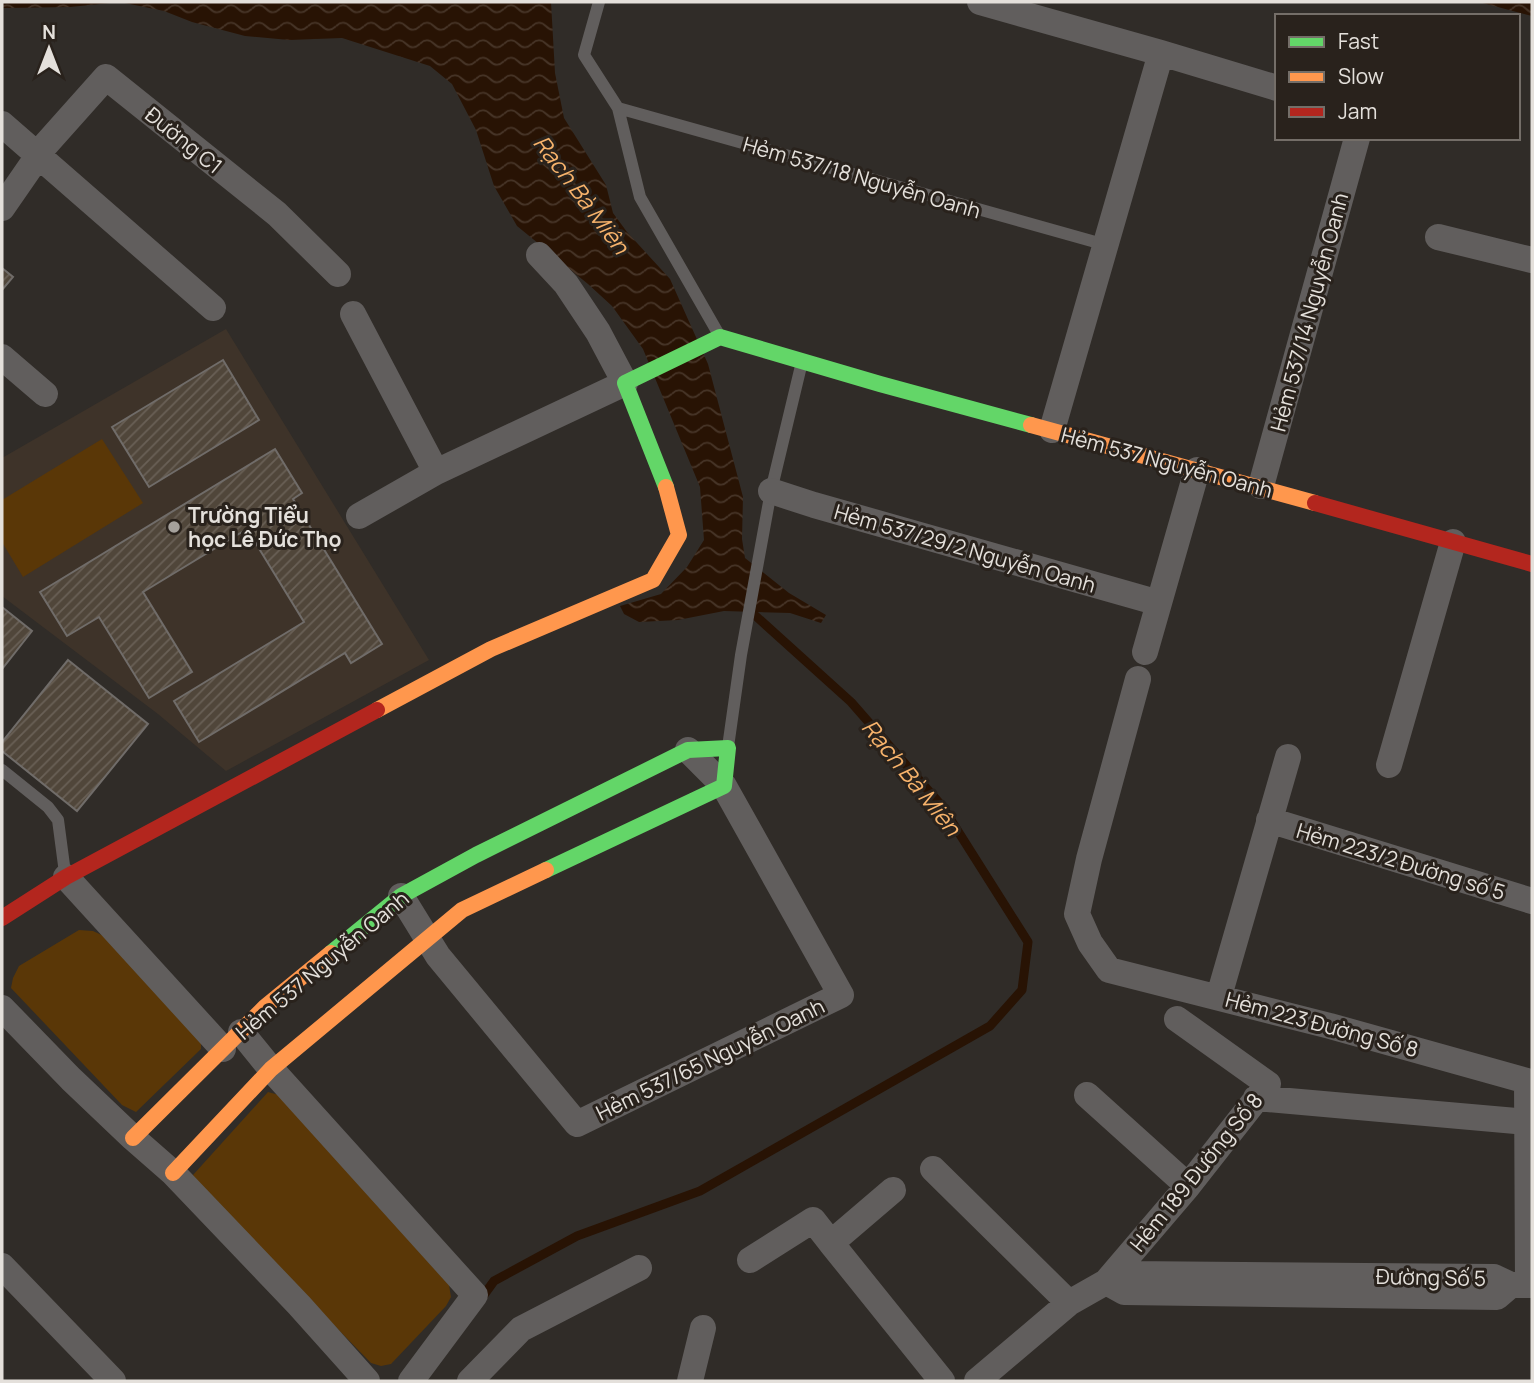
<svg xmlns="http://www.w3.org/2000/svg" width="1534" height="1383" viewBox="0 0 1534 1383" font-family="Manrope,sans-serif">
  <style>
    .built { fill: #3e3329 }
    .park { fill: #5a3707 }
    .water { fill: url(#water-waves) }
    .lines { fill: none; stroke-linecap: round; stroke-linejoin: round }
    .stream { stroke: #281304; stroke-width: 9 }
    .building { fill: url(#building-hatch); stroke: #706c69; stroke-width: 2 }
    .lane { stroke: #615e5d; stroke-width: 12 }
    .street { stroke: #615e5d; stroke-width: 26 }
    .fast { stroke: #63d668; stroke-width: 16 }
    .slow { stroke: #ff974d; stroke-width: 16 }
    .jam { stroke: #b3261e; stroke-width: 16 }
    .poi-dot { fill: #a5a19c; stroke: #29221c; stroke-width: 2.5 }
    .labels { text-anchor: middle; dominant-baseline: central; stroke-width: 6; stroke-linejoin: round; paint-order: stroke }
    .street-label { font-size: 21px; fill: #e4e0db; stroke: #29221c }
    .poi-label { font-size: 21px; font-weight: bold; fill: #e4e0db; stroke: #29221c; text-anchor: start }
    .water-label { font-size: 23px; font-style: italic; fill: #f6b26b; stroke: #29221c }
  </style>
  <defs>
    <pattern id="water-waves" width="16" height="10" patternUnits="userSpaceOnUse" patternTransform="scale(1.75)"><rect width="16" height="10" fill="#281304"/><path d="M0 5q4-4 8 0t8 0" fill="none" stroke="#473528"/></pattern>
    <pattern id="building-hatch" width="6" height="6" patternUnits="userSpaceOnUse" patternTransform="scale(1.75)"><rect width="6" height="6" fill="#50463a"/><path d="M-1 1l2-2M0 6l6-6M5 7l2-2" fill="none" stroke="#696056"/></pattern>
  </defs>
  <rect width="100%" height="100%" fill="#302c28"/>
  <path class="built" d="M226 329 429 660 226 771 158 714 2 596V458Z"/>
  <path class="park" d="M102 439 143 503 23 577 2 542V500Z
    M79 930 93 931 106 937 201 1041V1049L136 1112 122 1105 11 988 13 978 19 966Z
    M268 1092 279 1095 449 1285 451 1297 446 1306 391 1364 381 1366 371 1363 197 1185 193 1175Z"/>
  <path class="water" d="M2 2H551L555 73 564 118 606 185 613 213 627 232 670 279 708 364 743 497 742 539 745 558 789 593 826 615 821 623 790 613 724 611 678 620 639 622 624 614 620 606 661 594 687 567 704 540 700 487 643 349 612 306 588 284 517 226 494 186 476 130 452 84 430 66 342 38 289 40 245 36 192 22 164 11 120 2 70 7 5 8H2Z
    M1479 2H1532V16Z"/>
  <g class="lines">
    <path class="stream" d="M481 1299 494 1281 577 1236 700 1191 990 1026 1022 990 1028 942 942 806 851 702 748 609"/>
  </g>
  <path class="building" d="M2 268 13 277 2 290Z
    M223 360 259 420 149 487 112 427Z
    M275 449 302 493 293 499 382 644 351 663 345 653 199 742 174 701 304 622 247 529 143 592 192 672 149 698 99 617 67 636 40 592Z
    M2 607 32 631 2 669Z
    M68 660 148 724 77 811 2 751V742Z"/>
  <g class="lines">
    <path class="lane" d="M599 2 584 55 618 108 640 197 718 333
      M618 108 1106 245
      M728 747 741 655 771 491 801 366
      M2 770 48 807 58 820 65 873"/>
    <path class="street" d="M980 2 1161 53 1277 88
      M2 124 213 308
      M2 208 38 156 40 151 106 77 277 214 338 274
      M1438 237 1532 260
      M353 314 436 472
      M2 357 45 394
      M1052 430 1161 53
      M1261 486 1357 138
      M771 491 814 505 1159 603
      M359 516 436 472 625 383 598 332 566 284 539 255
      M1145 652 1197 470
      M1138 679 1089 859 1077 914 1090 943 1109 970 1330 1026 1527 1081 1528 1284
      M1389 765 1453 542
      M1269 820 1532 901
      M66 877 223 1049
      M401 896 438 956 577 1124 841 995 724 786 688 750
      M1219 996 1288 757
      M2 1008 71 1079 133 1138 173 1173 299 1305 367 1381
      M241 1032 271 1069 475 1295 411 1381
      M1087 1095 1188 1186
      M1256 1098 1527 1122
      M933 1169 1069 1303
      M831 1243 942 1381
      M750 1260 813 1220 831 1243 893 1190
      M2 1266 113 1381
      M1107 1281 1188 1186 1268 1084 1177 1019
      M1106 1282 1124 1292 1497 1297 1511 1285
      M470 1381 521 1329 639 1268
      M690 1381 703 1328
      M977 1381 1069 1303 1106 1282 1127 1274 1494 1277 1511 1285H1532"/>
    <path class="fast" d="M666 487 625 383 720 337 880 384 1031 425
      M331 953 401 896 476 855 688 750 728 748 724 786 546 870"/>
    <path class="slow" d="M1031 425 1315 503
      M377 710 491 649 653 580 679 535 666 487
      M133 1138 265 1007 331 953
      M173 1173 271 1069 462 910 546 870"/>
    <path class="jam" d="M1315 503 1532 564
      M2 918 66 877 377 710"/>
  </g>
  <circle class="poi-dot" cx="174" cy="527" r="7"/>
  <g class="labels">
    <g class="street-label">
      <text transform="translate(184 140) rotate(39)">Đường C1</text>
      <text transform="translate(862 177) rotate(16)">Hẻm 537/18 Nguyễn Oanh</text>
      <text transform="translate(1309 312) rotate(-75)">Hẻm 537/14 Nguyễn Oanh</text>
      <text transform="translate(1167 462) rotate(15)">Hẻm 537 Nguyễn Oanh</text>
      <text transform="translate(965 548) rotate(16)">Hẻm 537/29/2 Nguyễn Oanh</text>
      <text transform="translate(1401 861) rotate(17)">Hẻm 223/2 Đường số 5</text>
      <text transform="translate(322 965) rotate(-40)">Hẻm 537 Nguyễn Oanh</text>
      <text transform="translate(1322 1024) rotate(15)">Hẻm 223 Đường Số 8</text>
      <text transform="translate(710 1059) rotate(-26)">Hẻm 537/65 Nguyễn Oanh</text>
      <text transform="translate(1196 1172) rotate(-51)">Hẻm 189 Đường Số 8</text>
      <text transform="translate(1431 1277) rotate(1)">Đường Số 5</text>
    </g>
    <g class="poi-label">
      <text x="188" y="515">Trường Tiểu<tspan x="188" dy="24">học Lê Đức Thọ</tspan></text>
    </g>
    <g class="water-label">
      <text transform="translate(582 194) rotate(53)">Rạch Bà Miên</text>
      <text transform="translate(912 777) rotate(51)">Rạch Bà Miên</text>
    </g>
  </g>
  <rect width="1534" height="1383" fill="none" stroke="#e4e0db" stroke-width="7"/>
  <rect x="1275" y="14" width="245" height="126" fill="#29221c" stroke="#746e68" stroke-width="2"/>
  <rect x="1289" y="37" width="35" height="10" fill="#63d668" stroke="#746e68" stroke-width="2"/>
  <text x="1338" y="49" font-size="21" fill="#e4e0db">Fast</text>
  <rect x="1289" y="72" width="35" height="10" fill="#ff974d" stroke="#746e68" stroke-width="2"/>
  <text x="1338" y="84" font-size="21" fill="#e4e0db">Slow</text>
  <rect x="1289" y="107" width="35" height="10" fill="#b3261e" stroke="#746e68" stroke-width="2"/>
  <text x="1338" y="119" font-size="21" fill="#e4e0db">Jam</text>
  <g transform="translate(49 49)" stroke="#29221c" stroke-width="5" paint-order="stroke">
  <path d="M0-5L12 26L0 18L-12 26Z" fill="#e4e0db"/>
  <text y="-10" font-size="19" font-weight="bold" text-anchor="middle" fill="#e4e0db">N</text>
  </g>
</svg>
